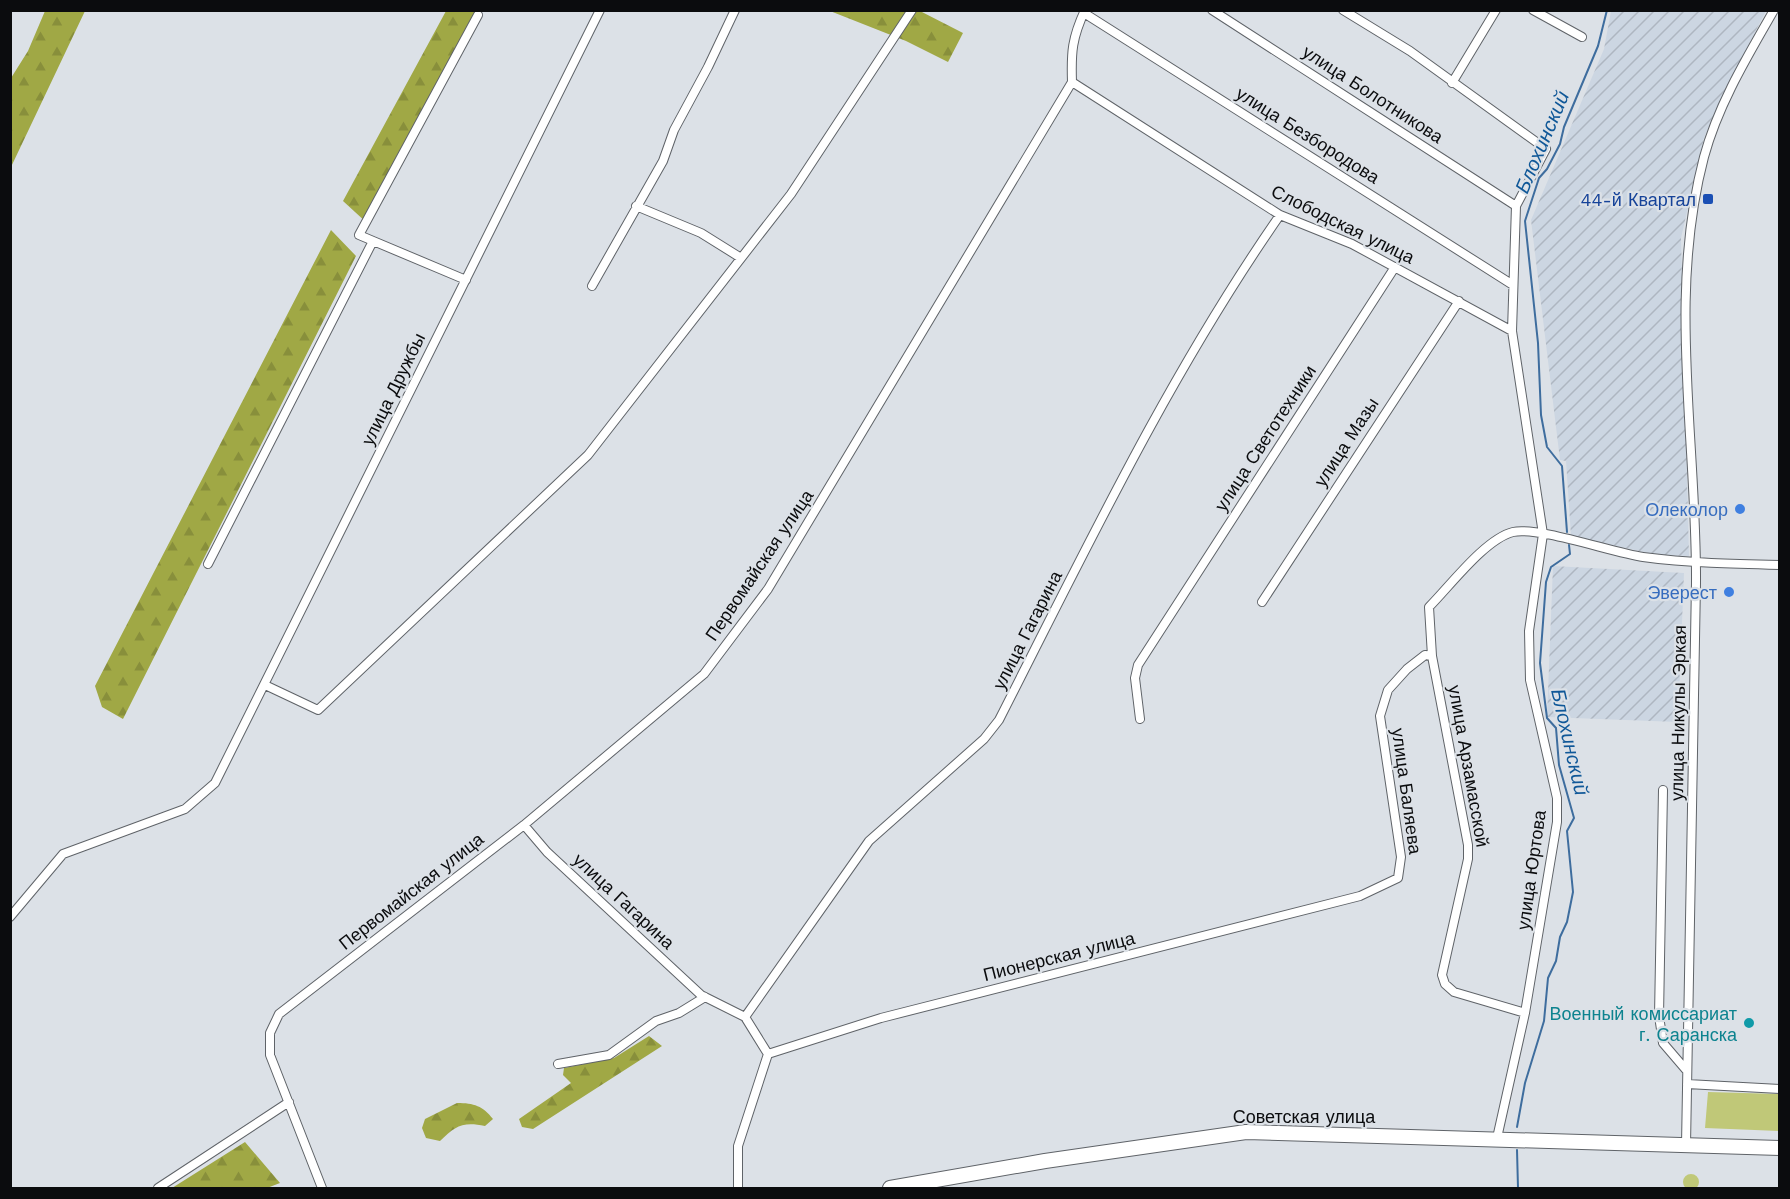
<svg xmlns="http://www.w3.org/2000/svg" width="1790" height="1199" viewBox="0 0 1790 1199" font-family="'Work Sans',sans-serif">
  <style>
    .industrial { fill: url(#industrial-furrows) }
    .forest { fill: url(#forest-firs) }
    .green { fill: #c0c878 }
    .lines { fill: none; stroke-linecap: round; stroke-linejoin: round }
    .stream { stroke: #3e6d9e; stroke-width: 2 }
    .minor-casing { stroke: #5f6368; stroke-width: 10 }
    .primary-casing { stroke: #5f6368; stroke-width: 16 }
    .minor { stroke: #fff; stroke-width: 8 }
    .primary { stroke: #fff; stroke-width: 14 }
    .transit-dot { fill: #1a4fb4; stroke: #dce1e7; stroke-width: 2 }
    .shop-dot { fill: #3f7fe0; stroke: #dce1e7; stroke-width: 2 }
    .culture-dot { fill: #0f9aa8; stroke: #dce1e7; stroke-width: 2 }
    .labels { text-anchor: middle; dominant-baseline: central; stroke-width: 4.5; stroke-linejoin: round; paint-order: stroke }
    .street-label { font-size: 18px; fill: #0b0c0e; stroke: #dce1e7 }
    .transit-label { font-size: 18px; fill: #164399; stroke: #dce1e7; text-anchor: end }
    .shop-label { font-size: 18px; fill: #366cbe; stroke: #dce1e7; text-anchor: end }
    .culture-label { font-size: 18px; fill: #0d838f; stroke: #dce1e7; text-anchor: end }
    .water-label { font-size: 20px; font-style: italic; fill: #105898; stroke: #dce1e7 }
  </style>
  <defs>
    <pattern id="industrial-furrows" width="10" height="10" patternUnits="userSpaceOnUse" patternTransform="scale(1.5)"><rect width="10" height="10" fill="#ccd6e2"/><path d="M-1 1l2-2M0 10L10 0M9 11l2-2" fill="none" stroke="#aeb6c1"/></pattern>
    <pattern id="forest-firs" width="22" height="20" patternUnits="userSpaceOnUse" patternTransform="scale(1.5)"><rect width="22" height="20" fill="#a0a845"/><path d="M5 1l3.5 6h-7zM16 11l3.5 6h-7z" fill="#888f3b"/></pattern>
  </defs>
  <rect width="100%" height="100%" fill="#dce1e7"/>
  <path class="industrial" d="M1611 11H1766L1723 94 1704 138 1681 238 1689 556 1657 555 1571 536 1566 461 1560 460 1531 220 1604 49Z
    M1553 566 1684 573 1678 722 1547 717Z"/>
  <path class="forest" d="M45 11H85L11 167V78L28 51Z
    M446 11H477L367 223 343 201Z
    M830 11H920L963 33 948 62 906 41Z
    M331 230 356 256 123 719 102 707 95 686Z
    M649 1036 662 1046 533 1129 522 1127 519 1119 571 1083 563 1075 564 1068 614 1058Z
    M457 1103C474 1103 483 1106 493 1119L485 1126C463 1121 455 1126 440 1141L426 1138 422 1128 425 1119Z
    M245 1142 280 1183 267 1188H172Z"/>
  <path class="green" d="M1708 1092 1779 1094V1131L1705 1128Z
    M1683 1182a8 8 0 1 1 16 0a8 8 0 1 1-16 0Z"/>
  <g class="lines">
    <path class="stream" d="M1567 532 1562 466 1547 447 1541 415 1538 343 1525 221 1539 178 1547 169 1560 144 1564 127 1598 46 1607 10
      M1517 1127 1525 1083 1544 1021 1548 978 1556 961 1560 937 1567 922 1573 892 1567 831 1574 818 1559 765 1556 728 1547 718 1540 663 1546 582 1551 567 1570 554 1569 545
      M1517 1150 1518 1188"/>
    <defs>
      <path id="minor" d="M1212 10 1516 206
        M1343 10 1410 51 1546 149 1516 206 1512 331 1543 534 1529 631 1530 680 1557 798V822L1525 1013 1497 1138
        M1533 10 1582 37
        M1084 13 1513 285
        M1072 82 1280 215 1352 244 1512 331
        M1452 83 1496 10
        M636 206 701 233 741 258
        M466 280 359 235 478 15
        M592 286 663 161 674 130 708 67 735 10
        M208 564 373 241
        M1262 602 1459 301
        M265 685 318 710 588 455 791 194 912 10
        M1140 719 1135 678 1138 665 1395 267
        M1663 790 1659 1016 1663 1043 1687 1071
        M524 825 547 852 701 995 745 1017
        M10 917 63 854 185 809 215 783 600 10
        M1525 1013 1454 992 1445 984 1442 975 1468 859V845L1432 656 1429 607C1450 586 1485 539 1513 532 1537 526 1614 553 1643 557 1688 563 1734 564 1780 565
        M768 1054 881 1018 1360 896 1398 878 1401 857 1380 716 1388 690 1407 669 1425 655 1432 656
        M558 1064 609 1055 656 1021 679 1013 705 997
        M1687 1084 1780 1089
        M1686 1145C1690 958 1694 771 1696 583 1697 441 1667 297 1704 157 1718 105 1747 57 1774 10
        M158 1188 289 1102
        M322 1188 270 1055V1033L279 1014 524 825 704 674 768 589 1072 82C1071 52 1072 38 1085 10
        M738 1188V1146L768 1054 745 1017 869 841 984 739 999 720C1086 549 1170 373 1280 215"/>
      <path id="primary" d="M890 1188 1045 1161 1246 1132 1780 1148"/>
    </defs>
    <use href="#minor" class="minor-casing"/>
    <use href="#primary" class="primary-casing"/>
    <use href="#minor" class="minor"/>
    <use href="#primary" class="primary"/>
  </g>
  <rect class="transit-dot" x="1702" y="193" width="12" height="12" rx="3"/>
  <g class="shop-dot">
    <circle cx="1740" cy="509" r="6"/>
    <circle cx="1729" cy="592" r="6"/>
  </g>
  <circle class="culture-dot" cx="1749" cy="1023" r="6"/>
  <g class="labels">
    <g class="street-label">
      <text transform="translate(1373 94) rotate(33)">улица Болотникова</text>
      <text transform="translate(1308 135) rotate(32)">улица Безбородова</text>
      <text transform="translate(1343 224) rotate(26)">Слободская улица</text>
      <text transform="translate(393 389) rotate(-64)">улица Дружбы</text>
      <text transform="translate(1265 438) rotate(-57)">улица Светотехники</text>
      <text transform="translate(1346 442) rotate(-57)">улица Мазы</text>
      <text transform="translate(759 565) rotate(-56)">Первомайская улица</text>
      <text transform="translate(1027 630) rotate(-63)">улица Гагарина</text>
      <text transform="translate(1678 713) rotate(-89)">улица Никулы Эркая</text>
      <text transform="translate(1469 766) rotate(80)">улица Арзамасской</text>
      <text transform="translate(1407 791) rotate(82)">улица Баляева</text>
      <text transform="translate(1531 870) rotate(-82)">улица Юртова</text>
      <text transform="translate(411 891) rotate(-38)">Первомайская улица</text>
      <text transform="translate(624 901) rotate(43)">улица Гагарина</text>
      <text transform="translate(1059 956) rotate(-14)">Пионерская улица</text>
      <text x="1304" y="1116">Советская улица</text>
    </g>
    <g class="transit-label">
      <text x="1696" y="199">44-й Квартал</text>
    </g>
    <g class="shop-label">
      <text x="1728" y="509">Олеколор</text>
      <text x="1717" y="592">Эверест</text>
    </g>
    <g class="culture-label">
      <text x="1737" y="1013">Военный комиссариат<tspan x="1737" dy="21">г. Саранска</tspan></text>
    </g>
    <g class="water-label">
      <text transform="translate(1542 142) rotate(-67)">Блохинский</text>
      <text transform="translate(1570 742) rotate(77)">Блохинский</text>
    </g>
  </g>
  <rect width="1790" height="1199" fill="none" stroke="#0b0c0e" stroke-width="24"/>
</svg>
